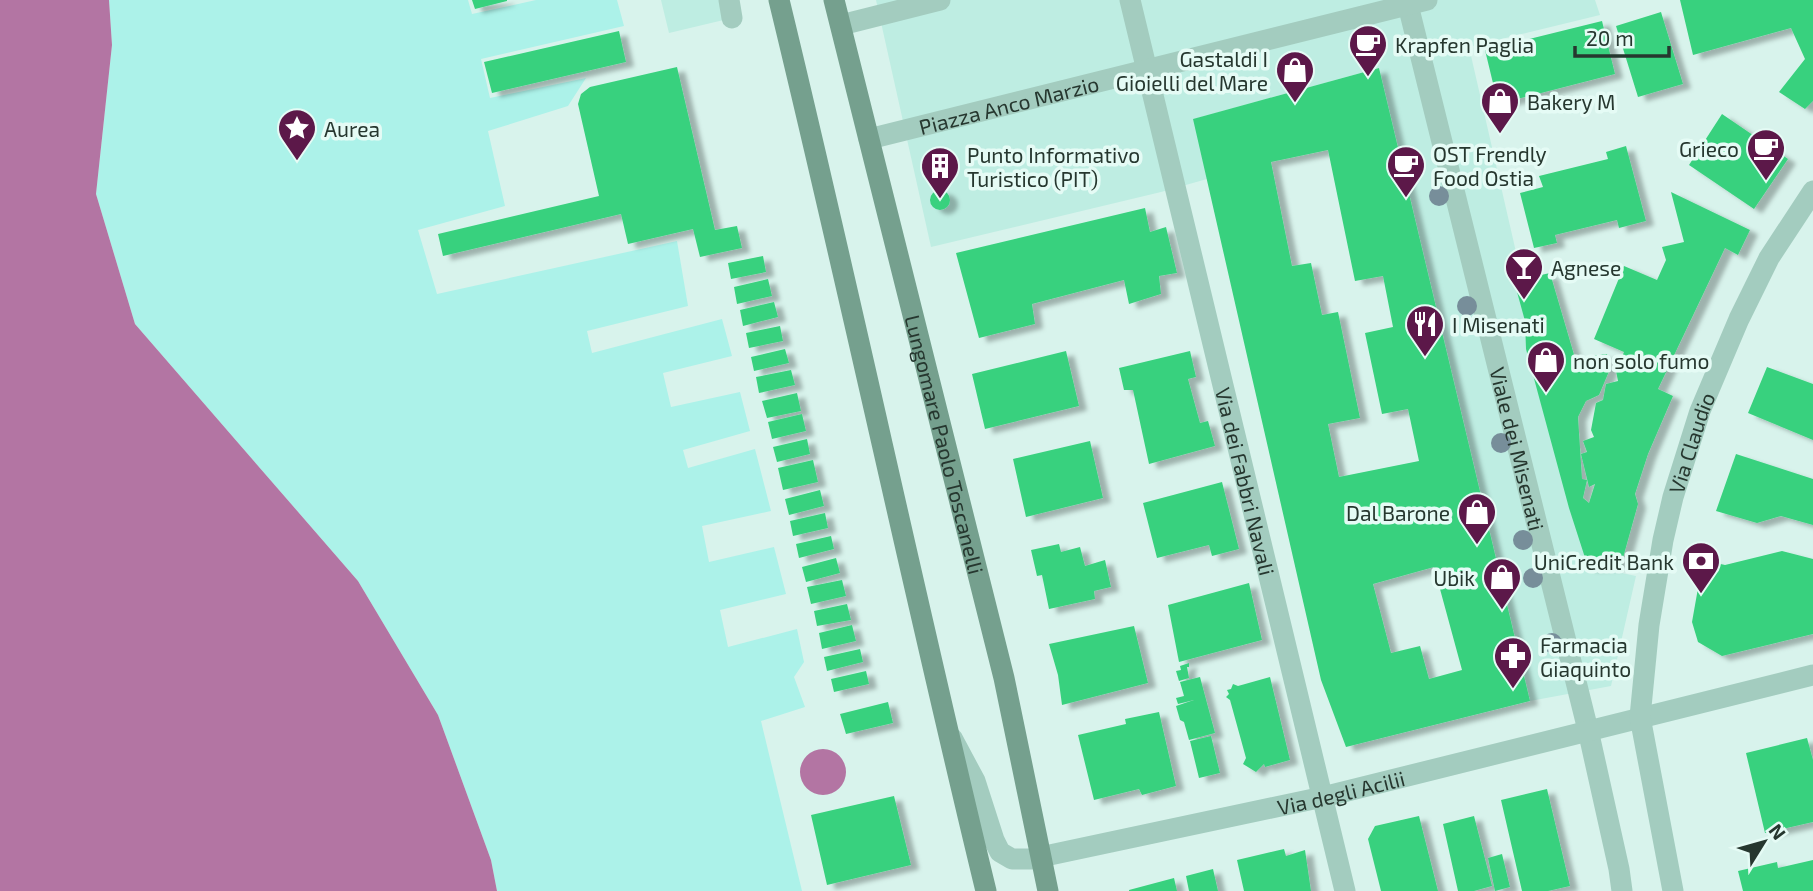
<svg xmlns="http://www.w3.org/2000/svg" width="1813" height="891" viewBox="0 0 1813 891" font-family="'Exo 2',sans-serif">
  <style>
    .sand { fill: #acf2e9 }
    .plaza { fill: #beede2 }
    .water { fill: #b375a3 }
    .building { fill: #39d17e; fill-rule: evenodd; filter: url(#shadow) }
    .lines { fill: none; stroke-linecap: round; stroke-linejoin: round }
    .street { stroke: #a3ccbf; stroke-width: 21 }
    .secondary { stroke: #75a08e; stroke-width: 21 }
    .tree { fill: #778e9a }
    .labels { text-anchor: middle; dominant-baseline: central; stroke-width: 7; stroke-linejoin: round; paint-order: stroke }
    .poi-label { font-size: 21px; fill: #26372f; stroke: #e5fbf5; text-anchor: start }
    .street-label { font-size: 21px; fill: #26372f; stroke: #e5fbf5 }
  </style>
  <defs>
    <filter id="shadow"><feDropShadow dx="8" dy="4.5" stdDeviation="2" flood-color="#0004"/></filter>
  </defs>
  <rect width="100%" height="100%" fill="#d8f3ec"/>
  <path class="sand" d="M109 0H468L472 14 536 0H617L624 26 481 59 490 98 586 78 568 106 488 131 505 206 418 230 437 294 677 241 688 306 587 331 592 353 722 319 732 356 663 373 671 407 740 392 750 431 683 450 688 468 755 449 771 511 702 526 709 562 774 547 786 594 720 610 728 647 797 629 804 662 794 677 805 707 761 721 802 891H497L491 860 438 715 358 581 135 324 96 194 112 45Z"/>
  <path class="plaza" d="M661 0H728L732 18 669 33Z
    M876 0H1595L1600 15 1469 47 1588 566 1636 576 1611 686 1530 701 1379 68 1194 119 1207 179 1161 192 931 247Z"/>
  <path class="water" d="M0 0H109L112 45 96 194 135 324 358 581 438 715 491 860 497 891H0Z
    M800 772a23 23 0 1 1 46 0a23 23 0 1 1-46 0Z"/>
  <path class="building" d="M472 0H507V1L475 9Z
    M1680 0H1813V101L1805 109 1779 92 1805 59 1791 28 1693 55Z
    M1661 12 1683 84 1638 97 1616 26Z
    M1602 21 1615 74 1498 104 1485 50Z
    M619 31 626 62 492 93 484 62Z
    M677 67 715 230 737 226 742 248 700 257 693 229 628 244 621 214 443 256 438 234 599 196 578 104 581 94 590 87Z
    M1379 68 1530 701 1346 747 1321 680 1193 119ZM1328 150 1355 281 1383 276 1393 327 1365 333 1382 414 1408 409 1419 461 1339 477 1328 424 1360 418 1338 312 1322 315 1311 263 1292 266 1271 162ZM1434 567 1462 670 1429 679 1420 646 1391 653 1373 584Z
    M1722 114 1788 159 1754 209 1689 165Z
    M1626 146 1646 221 1619 228 1617 220 1555 235 1557 243 1534 248 1520 193 1543 187 1539 176 1608 159 1606 152Z
    M930 200a10 10 0 1 1 20 0a10 10 0 1 1-20 0Z
    M1671 192 1750 230 1738 255 1725 248 1658 389 1673 396 1648 454 1635 494 1638 504 1621 565 1588 567 1569 508 1526 349 1525 321 1514 281 1550 273 1575 358 1607 354 1610 369 1599 395 1586 401 1578 417 1582 479 1587 480 1583 498 1589 503 1595 484 1589 487 1581 454 1587 452 1583 441 1594 437 1591 430 1596 403 1603 400 1606 384 1618 381 1616 371 1624 352 1594 339 1624 266 1657 280 1666 260 1662 247 1684 242Z
    M1145 208 1150 232 1166 227 1177 273 1159 276 1161 294 1129 304 1124 280 1032 304 1035 324 979 338 956 253Z
    M763 256 766 272 731 279 728 263Z
    M768 279 772 296 737 304 734 287Z
    M774 302 778 317 743 326 740 310Z
    M780 326 783 341 749 348 746 333Z
    M785 349 789 363 754 371 751 357Z
    M1066 351 1079 406 985 429 972 374Z
    M1190 351 1196 377 1188 379 1200 423 1208 421 1215 446 1149 464 1133 390H1124L1119 368Z
    M1767 367 1813 384V440L1748 413Z
    M791 370 795 385 759 393 756 377Z
    M797 393 801 411 767 418 762 401Z
    M802 414 806 431 772 439 768 422Z
    M807 439 810 454 777 462 773 447Z
    M1090 441 1103 498 1026 517 1013 459Z
    M1736 454 1813 479V525L1781 516 1757 523 1716 511Z
    M813 460 818 482 783 490 778 468Z
    M1222 482 1239 549 1212 556 1209 545 1157 558 1143 503Z
    M820 490 824 506 789 515 785 499Z
    M825 513 828 528 793 536 790 521Z
    M831 536 834 549 799 558 796 544Z
    M1059 544 1061 552 1080 547 1085 566 1105 560 1111 587 1094 591 1095 599 1049 609 1042 575 1037 576 1031 550Z
    M1782 551 1813 559V634L1722 656 1698 642 1692 622 1703 560 1725 565Z
    M836 558 840 573 806 582 802 567Z
    M842 580 846 596 811 604 807 587Z
    M1249 583 1262 640 1179 662 1168 605Z
    M847 604 851 620 817 626 814 611Z
    M852 625 856 641 822 649 819 633Z
    M1134 626 1148 683 1062 705 1058 675 1049 644Z
    M860 649 863 662 827 671 824 657Z
    M1189 663V667H1187L1189 678 1179 681 1176 671 1181 670 1180 666Z
    M866 671 869 684 834 692 831 679Z
    M1200 677 1215 733 1189 740 1184 722 1180 720 1176 706 1194 700 1178 704 1176 698 1184 696 1180 682Z
    M1270 677 1290 760 1265 767 1264 764 1256 772 1243 764 1246 758 1230 700 1226 697 1229 694 1227 690 1231 689 1233 684 1238 686Z
    M888 702 893 723 846 734 840 714Z
    M1159 712 1176 786 1142 795 1139 789 1094 800 1078 735 1126 724 1125 719Z
    M1211 736 1220 773 1199 778 1190 741Z
    M1807 738 1813 760V822L1765 833 1746 753Z
    M1547 789 1570 886 1548 891H1522L1501 800Z
    M894 796 911 865 827 885 811 815Z
    M1419 816 1438 891H1381L1368 839 1375 826Z
    M1474 816 1492 886 1474 891H1458L1443 824Z
    M1284 849 1286 856 1305 850 1311 891H1244L1237 860Z
    M1502 854 1510 887 1495 891 1488 858Z
    M1813 860V891H1743L1738 871 1777 862 1778 868Z
    M1213 869 1218 891H1189L1186 876Z
    M1174 878 1177 891H1129V890Z"/>
  <g class="lines">
    <g class="street">
      <path d="M729 0 732 18"/>
      <path id="s1" d="M1130 0 1345 891"/>
      <path id="s2" d="M1408 5 1588 730 1619 869 1622 891"/>
      <path d="M841 25 940 0"/>
      <path id="s3" d="M869 139 1427 0"/>
      <path id="s4" d="M952 738 975 781 994 840 1000 852 1012 859H1031L1323 797 1813 675"/>
      <path id="s5" d="M1673 891 1640 717 1649 625 1663 540 1673 497 1700 411 1739 319 1769 258 1813 191"/>
    </g>
    <g class="secondary">
      <path d="M779 0C851 296 914 595 986 891"/>
      <path id="s6" d="M834 0 1004 678 1048 891"/>
    </g>
  </g>
  <g class="tree">
    <circle cx="1439" cy="196" r="10"/>
    <circle cx="1467" cy="306" r="10"/>
    <circle cx="1501" cy="443" r="10"/>
    <circle cx="1523" cy="540" r="10"/>
    <circle cx="1533" cy="578" r="10"/>
    <circle cx="1552" cy="643" r="10"/>
  </g>
  <defs>
    <symbol id="cafe-pin" viewBox="-11 -11 22 30"><path d="M0 17L-7.5 6A9.5 9.5 0 1 1 7.5 6Z" fill="#5c1849" stroke="#e5fbf5"/><path d="M-5.5-4.5H6V0H3Q3 3.5 0 3.5H-2.5Q-5.5 3.5-5.5 0ZM3-3.2v2h1.7v-2ZM-6 4.5H4V6H-6Z" fill="#fff"/></symbol>
    <symbol id="shop-pin" viewBox="-11 -11 22 30"><path d="M0 17L-7.5 6A9.5 9.5 0 1 1 7.5 6Z" fill="#5c1849" stroke="#e5fbf5"/><path d="M-5-2.5h2.3a2.7 3.5 0 0 1 5.4 0H5L5.5 6h-11ZM-1.5-2.5h3a1.5 2.3 0 0 0-3 0Z" fill="#fff"/></symbol>
    <symbol id="sight-pin" viewBox="-11 -11 22 30"><path d="M0 17L-7.5 6A9.5 9.5 0 1 1 7.5 6Z" fill="#5c1849" stroke="#e5fbf5"/><path d="M0-6L1.8-2.2L6-1.7L2.9 1.2L3.7 5.4L0 3.3L-3.7 5.4L-2.9 1.2L-6-1.7L-1.8-2.2Z" fill="#fff"/></symbol>
    <symbol id="building-pin" viewBox="-11 -11 22 30"><path d="M0 17L-7.5 6A9.5 9.5 0 1 1 7.5 6Z" fill="#5c1849" stroke="#e5fbf5"/><path d="M-4-6H4V6H1V3H-1V6H-4ZM-2.5-4.3h1.7v1.8h-1.7ZM.8-4.3h1.7v1.8H.8ZM-2.5-1h1.7V.8h-1.7ZM.8-1h1.7V.8H.8Z" fill="#fff"/></symbol>
    <symbol id="bar-pin" viewBox="-11 -11 22 30"><path d="M0 17L-7.5 6A9.5 9.5 0 1 1 7.5 6Z" fill="#5c1849" stroke="#e5fbf5"/><path d="M-6-5H6L.8 .8V4.5H3.5V6h-7V4.5H-.8V.8Z" fill="#fff"/></symbol>
    <symbol id="restaurant-pin" viewBox="-11 -11 22 30"><path d="M0 17L-7.5 6A9.5 9.5 0 1 1 7.5 6Z" fill="#5c1849" stroke="#e5fbf5"/><path d="M-5-6h1v4h1v-4h1v4h1v-4h1v5L-1.5 .5V6h-2V.5L-5-1ZM5-6V6H3V1.5H1.5Q1.5-4 5-6Z" fill="#fff"/></symbol>
    <symbol id="bank-pin" viewBox="-11 -11 22 30"><path d="M0 17L-7.5 6A9.5 9.5 0 1 1 7.5 6Z" fill="#5c1849" stroke="#e5fbf5"/><path d="M-6-4H6V4H-6ZM0-2.3a2.3 2.3 0 1 0 0 4.6a2.3 2.3 0 1 0 0-4.6Z" fill="#fff"/></symbol>
    <symbol id="pharmacy-pin" viewBox="-11 -11 22 30"><path d="M0 17L-7.5 6A9.5 9.5 0 1 1 7.5 6Z" fill="#5c1849" stroke="#e5fbf5"/><path d="M-2-6h4v4h4v4h-4v4h-4v-4h-4v-4h4Z" fill="#fff"/></symbol>
  </defs>
  <g fill-rule="evenodd">
    <use href="#cafe-pin" x="1346" y="22" width="44" height="60"/>
    <use href="#shop-pin" x="1273" y="48" width="44" height="60"/>
    <use href="#shop-pin" x="1478" y="79" width="44" height="60"/>
    <use href="#sight-pin" x="275" y="106" width="44" height="60"/>
    <use href="#cafe-pin" x="1744" y="126" width="44" height="60"/>
    <use href="#cafe-pin" x="1384" y="143" width="44" height="60"/>
    <use href="#building-pin" x="918" y="144" width="44" height="60"/>
    <use href="#bar-pin" x="1502" y="245" width="44" height="60"/>
    <use href="#restaurant-pin" x="1403" y="302" width="44" height="60"/>
    <use href="#shop-pin" x="1524" y="338" width="44" height="60"/>
    <use href="#shop-pin" x="1455" y="490" width="44" height="60"/>
    <use href="#bank-pin" x="1679" y="539" width="44" height="60"/>
    <use href="#shop-pin" x="1480" y="555" width="44" height="60"/>
    <use href="#pharmacy-pin" x="1491" y="634" width="44" height="60"/>
  </g>
  <g class="labels">
    <g class="poi-label">
      <text x="1395" y="44">Krapfen Paglia</text>
      <text x="1268" y="58" text-anchor="end">Gastaldi I<tspan x="1268" dy="24">Gioielli del Mare</tspan></text>
      <text x="1527" y="101">Bakery M</text>
      <text x="324" y="128">Aurea</text>
      <text x="1739" y="148" text-anchor="end">Grieco</text>
      <text x="1433" y="153">OST Frendly<tspan x="1433" dy="24">Food Ostia</tspan></text>
      <text x="967" y="154">Punto Informativo<tspan x="967" dy="24">Turistico (PIT)</tspan></text>
      <text x="1551" y="267">Agnese</text>
      <text x="1452" y="324">I Misenati</text>
      <text x="1573" y="360">non solo fumo</text>
      <text x="1450" y="512" text-anchor="end">Dal Barone</text>
      <text x="1674" y="561" text-anchor="end">UniCredit Bank</text>
      <text x="1475" y="577" text-anchor="end">Ubik</text>
      <text x="1540" y="644">Farmacia<tspan x="1540" dy="24">Giaquinto</tspan></text>
    </g>
    <g class="street-label">
      <text stroke="none"><textPath href="#s3" startOffset="144">Piazza Anco Marzio</textPath></text>
      <text stroke="none"><textPath href="#s5" startOffset="457">Via Claudio</textPath></text>
      <text stroke="none"><textPath href="#s6" startOffset="458">Lungomare Paolo Toscanelli</textPath></text>
      <text stroke="none"><textPath href="#s2" startOffset="457">Viale dei Misenati</textPath></text>
      <text stroke="none"><textPath href="#s1" startOffset="495">Via dei Fabbri Navali</textPath></text>
      <text stroke="none"><textPath href="#s4" startOffset="474">Via degli Acilii</textPath></text>
    </g>
  </g>
  <g transform="translate(1764 842) rotate(53)" stroke="#e5fbf5" stroke-width="5" paint-order="stroke">
  <path d="M0-5L12 26L0 18L-12 26Z" fill="#26372f"/>
  <text y="-10" font-size="19" font-weight="bold" text-anchor="middle" fill="#26372f">N</text>
  </g>
  <path d="M1575 46v10h94v-10" fill="none" stroke="#26372f" stroke-width="3.5"/>
  <text x="1586" y="46" font-size="21" fill="#26372f" stroke="#e5fbf5" stroke-width="5" paint-order="stroke">20 m</text>
</svg>
